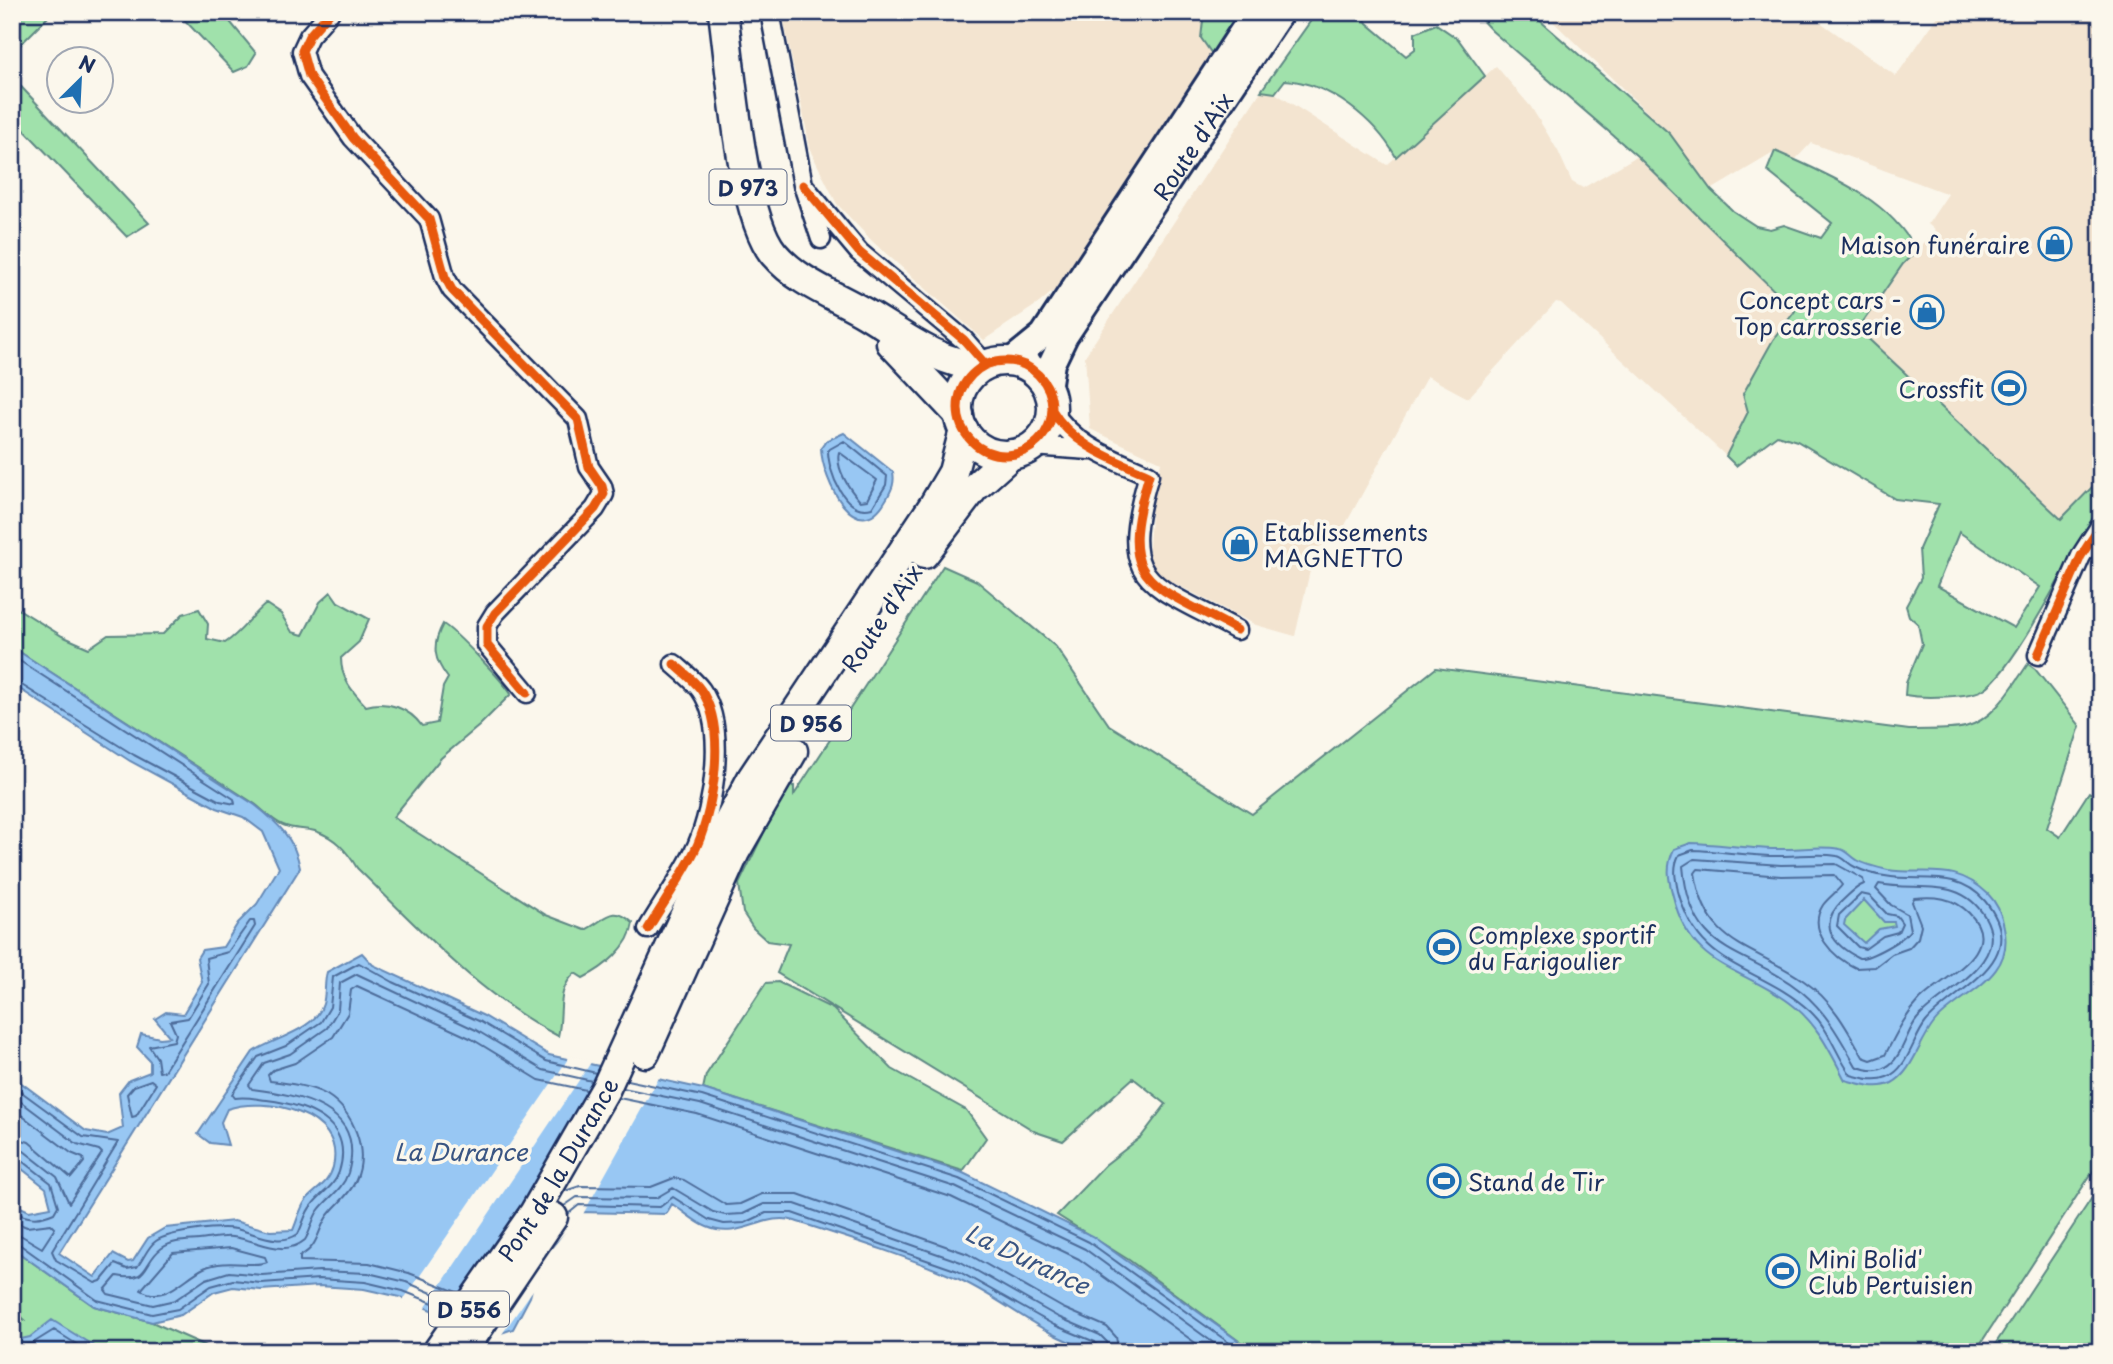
<svg xmlns="http://www.w3.org/2000/svg" width="2113" height="1364" viewBox="0 0 2113 1364" font-family="'Playpen Sans',sans-serif">
  <style>
    .built { fill: #f3e4d0 }
    .green { fill: #a0e1ab; stroke: #5e8884; stroke-width: 2; fill-rule: evenodd }
    .water { fill: #98c7f3; stroke: #668ab7; stroke-width: 2; fill-rule: evenodd }
    .pier { fill: #fbf7ec }
    .lines { fill: none; stroke-linecap: round; stroke-linejoin: round }
    .shore { stroke: #4d6c9a; stroke-width: 2 }
    .minor-casing { stroke: #1b2f5e; stroke-width: 23 }
    .secondary-casing { stroke: #1b2f5e; stroke-width: 30 }
    .primary-casing { stroke: #1b2f5e; stroke-width: 33 }
    .minor { stroke: #fbf7ec; stroke-width: 18 }
    .secondary { stroke: #fbf7ec; stroke-width: 24 }
    .primary { stroke: #fbf7ec; stroke-width: 28 }
    .cycleway-casing { stroke: #fbf7ec; stroke-width: 13 }
    .cycleway { stroke: #e8590c; stroke-width: 9 }
    .labels { text-anchor: middle; dominant-baseline: central; stroke-width: 7; stroke-linejoin: round; paint-order: stroke }
    .shield { fill: #fbf7ec; stroke: #5e6b89; stroke-width: 2 }
    .shield-label { font-size: 21px; font-weight: bold; fill: #1b2f5e }
    .street-label { font-size: 23px; fill: #1b2f5e; stroke: #fbf7ec }
    .poi-label { font-size: 23px; fill: #1b2f5e; stroke: #fbf7ec; text-anchor: start }
    .water-label { font-size: 24px; font-style: italic; fill: #3a5583; stroke: #fbf7ec }
  </style>
  <rect width="100%" height="100%" fill="#fbf7ec"/>
  <filter id="ink" filterUnits="userSpaceOnUse"><feTurbulence type="fractalNoise" baseFrequency=".0143" numOctaves="2"/><feDisplacementMap in="SourceGraphic" scale="14" xChannelSelector="R" yChannelSelector="G"/><feConvolveMatrix kernelMatrix="1 2 1 2 8 2 1 2 1" color-interpolation-filters="sRGB"/></filter>
  <g filter="url(#ink)">
    <path class="built" d="M782 12H1239L1064 282 1039 303 984 340 873 242 837 204 811 152Z
      M1543 12H1806L1896 76 1941 12H2087L2101 33V478L2062 519 1858 328 1903 264 1936 231 1928 224 1948 194 1811 143 1795 160 1775 152 1711 190 1670 134Z
      M1496 66 1531 107 1558 151 1572 182 1583 188 1637 156 1826 341 1726 456 1561 303 1556 302 1468 398 1427 376 1338 538 1315 549 1295 636 1256 625 1164 578 1148 562 1152 501 1161 462 1090 429 1085 356 1261 91 1275 93 1387 165Z"/>
    <path class="green" d="M12 12H53L12 53Z
      M177 12H222L256 53 248 66 234 72Z
      M1204 12H1239L1212 54 1201 38Z
      M1317 12H1361L1367 23 1406 56 1415 49V33L1436 24 1458 39 1485 76 1396 157C1375 120 1330 83 1285 80L1275 93 1261 91Z
      M1474 12H1530L1670 134 1711 190 1733 211 1756 226 1770 229 1784 225 1821 238 1832 223 1767 171 1775 151C1826 174 1890 198 1916 251L1903 264 1858 329 2061 519 2101 478V547L2075 549C2059 580 2010 673 1984 689 1971 698 1921 698 1905 695L1906 683 1922 644 1918 624 1909 616 1906 606 1921 578 1919 549 1939 504 1895 499 1797 441 1777 435 1736 466 1726 456 1748 412 1743 394 1773 340 1795 311 1637 156 1492 31ZM1959 532 2040 587 2014 628 1937 586Z
      M12 77 149 223 127 237 12 117Z
      M943 566 977 581 1056 647 1109 725 1252 814 1436 668 1909 730C1927 729 1948 731 1965 727 1994 720 2012 687 2028 664L2035 669 2080 726 2047 828 2060 837 2089 792 2101 799V1159L1975 1352H1254L1129 1260 1057 1215 1105 1165 1141 1137 1166 1104 1133 1078 1063 1141 1036 1132 777 973 789 944 767 941 753 928 743 913 739 884 786 787 794 786V795Z
      M331 592 338 602 369 619 359 642 341 658C341 679 352 691 366 706 387 700 409 708 422 726L437 723 443 687 448 678C434 660 431 646 443 624 455 631 503 681 511 694L479 726 441 758 393 817 546 915 585 930C606 920 612 903 633 923 630 947 604 968 583 978L575 973C555 991 564 1013 558 1036 479 995 420 929 357 868 347 851 335 837 315 831 305 828 294 830 283 825 273 821 264 811 255 804L12 647V605L62 636 89 648 108 635 163 634 183 614 199 609 208 624 207 639 225 643C242 632 251 616 266 604L281 614 292 632 303 635 320 602Z
      M778 982 833 1009 892 1069 966 1110 986 1138 963 1171 703 1089 706 1075 766 983Z
      M2101 1184V1352H1990Z
      M12 1248 94 1306 152 1322 220 1352H15L12 1350V1320H25L12 1308Z"/>
    <path class="water" d="M844 433 893 472C895 483 892 489 887 498 857 552 822 480 821 448L826 441Z
      M12 647 255 805C278 823 295 839 300 868L59 1253 95 1277 113 1254 128 1262 133 1261 148 1238 165 1228 234 1221 270 1231 293 1230C297 1221 300 1208 306 1200 316 1189 329 1183 333 1167 346 1112 265 1096 227 1109L221 1122 228 1145 210 1143 198 1134 253 1052C272 1039 316 1030 323 1004 326 994 324 982 327 972L362 953 373 965 484 1016 549 1055 703 1089 961 1172 1092 1236 1254 1352C1207 1352 1151 1357 1106 1352 1050 1345 1005 1298 954 1277 903 1255 848 1238 795 1221 764 1211 741 1241 707 1227 696 1223 683 1211 672 1204L666 1214 580 1212 539 1263 530 1297 513 1329 493 1336 400 1297 364 1289 319 1286 261 1290 233 1287 214 1292 181 1315 152 1322 94 1306 12 1248V1203L29 1211 51 1207 46 1188 12 1161V1076L86 1131 107 1135 123 1128 119 1093 129 1080 150 1072V1061L137 1047 141 1034 160 1038 170 1037 155 1019 166 1012 183 1014 202 982 197 958 202 950 223 947 238 923 257 904 279 868 263 832 243 817 217 808 130 761 12 684Z
      M1691 843C1721 844 1751 849 1781 849 1801 850 1820 845 1840 849 1847 850 1851 857 1857 860 1866 865 1879 868 1888 870 1927 876 1954 861 1988 894 1997 903 2002 915 2004 927 2016 980 1958 993 1934 1023 1919 1042 1912 1073 1892 1083 1877 1090 1860 1084 1845 1080 1830 1051 1817 1023 1790 1003 1738 965 1691 969 1673 896 1668 878 1666 866 1674 849ZM1864 900 1884 922H1894L1895 926 1879 929 1864 943 1844 925 1845 920Z
      M52 1320 97 1348 94 1352H12V1341L30 1337Z"/>
    <path class="pier" d="M570 1056 592 1061 424 1310 402 1302Z
      M602 1063 660 1076 582 1216 556 1242 542 1265 538 1283 500 1337 493 1339 444 1319 523 1204Z"/>
    <g class="lines">
      <path class="shore" d="M844 441 887 476 886 485 872 508C845 516 828 472 828 450Z
        M839 452 877 480 867 500 860 501C849 489 835 468 839 452Z
        M12 656 234 799 235 804 220 801 134 755 12 679
        M1693 850C1723 851 1754 857 1784 856 1801 856 1819 853 1837 856 1844 857 1848 864 1855 867 1863 871 1876 875 1885 876 1921 883 1957 868 1985 901 2034 961 1954 988 1926 1022 1913 1038 1908 1069 1887 1077 1875 1082 1863 1078 1851 1075 1836 1055 1830 1030 1811 1012 1758 963 1699 972 1678 891 1675 877 1673 867 1679 855Z
        M1694 859 1781 865 1836 864 1863 879 1864 884C1854 888 1850 894 1842 901 1817 925 1833 945 1859 958 1869 959 1905 939 1910 930L1907 914 1891 905 1876 889 1879 884C1918 892 1960 875 1985 917 2012 964 1940 991 1917 1019 1906 1032 1902 1059 1886 1067 1876 1073 1865 1070 1856 1066 1840 1038 1827 1013 1802 992 1745 946 1691 959 1683 866Z
        M1698 869 1781 876 1834 875 1842 885C1837 892 1828 898 1823 905 1806 931 1834 958 1856 968L1875 967 1892 954 1909 948 1918 938 1921 925 1912 902 1914 898C1935 896 1953 897 1969 913 2008 952 1938 979 1919 1001 1903 1018 1896 1035 1885 1055L1871 1060 1863 1057C1847 1028 1832 1000 1804 981 1751 944 1706 947 1695 873Z
        M1861 894 1870 896 1887 914 1897 916 1902 923 1898 932 1883 936 1865 949 1858 947 1837 926 1839 915Z
        M250 921H254L255 926 164 1071 159 1072 157 1058 149 1046 174 1041 176 1034 170 1021 188 1018 209 984 206 958 228 952Z
        M151 1080 156 1084 136 1116 132 1117 127 1094 134 1086Z
        M627 1080 702 1096 959 1179 1089 1242 1242 1352
        M12 1085 83 1137 118 1142 52 1251 56 1260 95 1283 101 1281 115 1264 127 1269 137 1267C144 1259 147 1247 156 1241 169 1232 219 1226 236 1229 256 1233 279 1247 298 1234 303 1225 305 1212 312 1205 321 1193 334 1187 339 1172 355 1121 306 1105 267 1100 257 1099 246 1096 235 1098L232 1094 258 1057 286 1046 321 1022 330 1007 333 977 359 963 393 982 481 1022 546 1061 596 1073
        M623 1088 700 1104 955 1187 1085 1249 1226 1352
        M12 1095 77 1144 99 1150 102 1153 69 1203 57 1177 24 1151 12 1148
        M619 1098 697 1114 951 1197 1079 1259 1208 1352
        M12 1108 71 1153 83 1158 84 1162 71 1178 29 1142 12 1137
        M12 1157 19 1158 51 1183 58 1206 54 1213C38 1220 28 1219 12 1211
        M565 1191 580 1186 651 1187 674 1178 684 1180 726 1205 740 1204 762 1194H798L968 1254 1063 1308 1107 1327 1116 1337 1119 1352
        M564 1206 577 1197 656 1198 673 1188 713 1212 725 1215 743 1214 764 1204H795L961 1262 1058 1317 1100 1335 1107 1342 1109 1352
        M568 1214 579 1205 660 1207 673 1197 709 1220 724 1224 745 1223 766 1213H792L958 1271 1054 1325 1095 1342 1100 1352
        M12 1221 27 1227 51 1224 55 1228 42 1248 22 1236 12 1234
        M12 1243 19 1244 97 1300 152 1314 178 1309 211 1286 233 1280 261 1283 319 1279 365 1282 403 1291 448 1309
        M231 1248 265 1257 267 1262C255 1268 226 1258 204 1268 183 1278 166 1304 141 1290L173 1253Z
        M459 1293 409 1273 369 1263 300 1261V1256C318 1247 317 1233 326 1218 335 1204 349 1197 356 1180 369 1151 354 1112 327 1095 312 1086 287 1083 270 1081L268 1075 273 1070 295 1063 333 1037 348 1013 351 990 357 986 472 1039 539 1080 586 1090
        M453 1302 406 1282 368 1273 319 1271 262 1275 229 1272 206 1279 175 1300 153 1305 108 1294 105 1290 117 1276C151 1283 142 1262 162 1248 173 1240 187 1241 199 1240 210 1239 222 1236 232 1237 257 1239 282 1259 305 1240 311 1231 312 1219 318 1211 328 1197 342 1191 348 1173 367 1107 299 1095 252 1089L249 1085 264 1063 290 1054 327 1028 338 1010 340 983 357 974 476 1030 543 1070 592 1081
        M12 1347 33 1343 54 1330 89 1352"/>
      <defs>
        <path id="minor" d="M330 12 309 36 302 51 309 76 353 138 429 219 445 277 452 290 578 419 589 467 602 486 604 494 595 509 495 613 487 626V645L527 693
          M770 12 803 185 821 239
          M803 185 859 252 964 340 986 365
          M1052 410C1073 446 1113 459 1149 475 1115 586 1150 582 1237 630
          M1032 446 1090 450
          M2038 655 2081 556 2101 525
          M648 929C664 902 684 874 697 846 714 807 727 727 701 690 694 680 683 672 674 664"/>
        <g id="secondary">
          <path d="M1011 361 1043 335 1255 12"/>
          <path id="s1" d="M1048 389 1052 363 1065 336 1281 12"/>
        </g>
        <g id="primary">
          <path d="M723 12C731 69 741 215 774 254 799 283 835 295 867 314 905 337 936 362 981 367"/>
          <path d="M891 343 959 415"/>
          <circle cx="1005" cy="408" r="47"/>
          <path d="M924 554 974 488 1012 454"/>
          <path d="M645 1053 735 852 793 751"/>
          <path id="s2" d="M437 1352 534 1213 606 1088 718 842 752 778 933 506 953 472 964 430"/>
          <path d="M462 1352 553 1217"/>
        </g>
      </defs>
      <use href="#minor" class="minor-casing"/>
      <use href="#secondary" class="secondary-casing"/>
      <use href="#primary" class="primary-casing"/>
      <use href="#minor" class="minor"/>
      <use href="#secondary" class="secondary"/>
      <use href="#primary" class="primary"/>
      <defs>
        <path id="cycleway" d="M330 12 309 36 302 51 309 76 353 138 429 219 445 277 452 290 578 419 589 467 602 486 604 494 595 509 495 613 487 626V645L527 693
          M803 185 859 252 964 340 986 365
          M958 408a47 47 0 1 1 94 0a47 47 0 1 1-94 0Z
          M1052 410C1073 446 1113 459 1149 475 1115 586 1150 582 1237 630
          M2038 655 2081 556 2101 525
          M648 929C664 902 684 874 697 846 714 807 727 727 701 690 694 680 683 672 674 664"/>
      </defs>
      <use href="#cycleway" class="cycleway-casing"/>
      <use href="#cycleway" class="cycleway"/>
    </g>
  </g>
  <defs>
    <symbol id="shop-ring" viewBox="-11 -11 22 22"><circle r="9.5" fill="#fbf7ec" stroke="#1f6fb2" stroke-width="1.5"/><path d="M-5-2.5h2.3a2.7 3.5 0 0 1 5.4 0H5L5.5 6h-11ZM-1.5-2.5h3a1.5 2.3 0 0 0-3 0Z" fill="#1f6fb2"/></symbol>
    <symbol id="stadium-ring" viewBox="-11 -11 22 22"><circle r="9.5" fill="#fbf7ec" stroke="#1f6fb2" stroke-width="1.5"/><path d="M0-5a6.5 5 0 1 0 0 10a6.5 5 0 1 0 0-10ZM-3.5-1.8h7v3.6h-7Z" fill="#1f6fb2"/></symbol>
  </defs>
  <g fill-rule="evenodd">
    <use href="#shop-ring" x="2036" y="225" width="38" height="38"/>
    <use href="#shop-ring" x="1908" y="293" width="38" height="38"/>
    <use href="#stadium-ring" x="1990" y="369" width="38" height="38"/>
    <use href="#shop-ring" x="1221" y="525" width="38" height="38"/>
    <use href="#stadium-ring" x="1425" y="928" width="38" height="38"/>
    <use href="#stadium-ring" x="1425" y="1162" width="38" height="38"/>
    <use href="#stadium-ring" x="1764" y="1252" width="38" height="38"/>
  </g>
  <g class="labels">
    <g class="shield">
      <rect x="709.5" y="169.5" width="77" height="35" rx="5"/>
      <rect x="771" y="705.5" width="80" height="35" rx="5"/>
      <rect x="429" y="1291.5" width="80" height="35" rx="5"/>
    </g>
    <g class="shield-label">
      <text x="748" y="187">D 973</text>
      <text x="811" y="723">D 956</text>
      <text x="469" y="1309">D 556</text>
    </g>
    <g class="street-label">
      <text stroke="none"><textPath href="#s1" startOffset="285">Route d'Aix</textPath></text>
      <text transform="translate(881 618) rotate(-56)">Route d'Aix</text>
      <text stroke="none"><textPath href="#s2" startOffset="219">Pont de la Durance</textPath></text>
    </g>
    <g class="poi-label">
      <text x="2030" y="244" text-anchor="end">Maison funéraire</text>
      <text x="1902" y="299" text-anchor="end">Concept cars -<tspan x="1902" dy="26">Top carrosserie</tspan></text>
      <text x="1984" y="388" text-anchor="end">Crossfit</text>
      <text x="1264" y="531">Etablissements<tspan x="1264" dy="26">MAGNETTO</tspan></text>
      <text x="1468" y="934">Complexe sportif<tspan x="1468" dy="26">du Farigoulier</tspan></text>
      <text x="1468" y="1181">Stand de Tir</text>
      <text x="1808" y="1258">Mini Bolid'<tspan x="1808" dy="26">Club Pertuisien</tspan></text>
    </g>
    <g class="water-label">
      <text x="461" y="1151">La Durance</text>
      <text transform="translate(1028 1258) rotate(25)">La Durance</text>
    </g>
  </g>
  <rect width="2113" height="1364" fill="none" stroke="#fbf7ec" stroke-width="42"/>
  <rect x="21" y="21" width="2071" height="1322" fill="none" stroke="#1b2f5e" stroke-width="2.5" filter="url(#ink)"/>
  <g transform="translate(80 80) rotate(24)"><circle r="33" fill="#fbf7ec" stroke="#a1a7b3" stroke-width="2"/>
  <path d="M0-5L12 26L0 18L-12 26Z" fill="#1f6fb2"/>
  <text y="-10" font-size="19" font-weight="bold" text-anchor="middle" fill="#1b2f5e">N</text>
  </g>
</svg>
